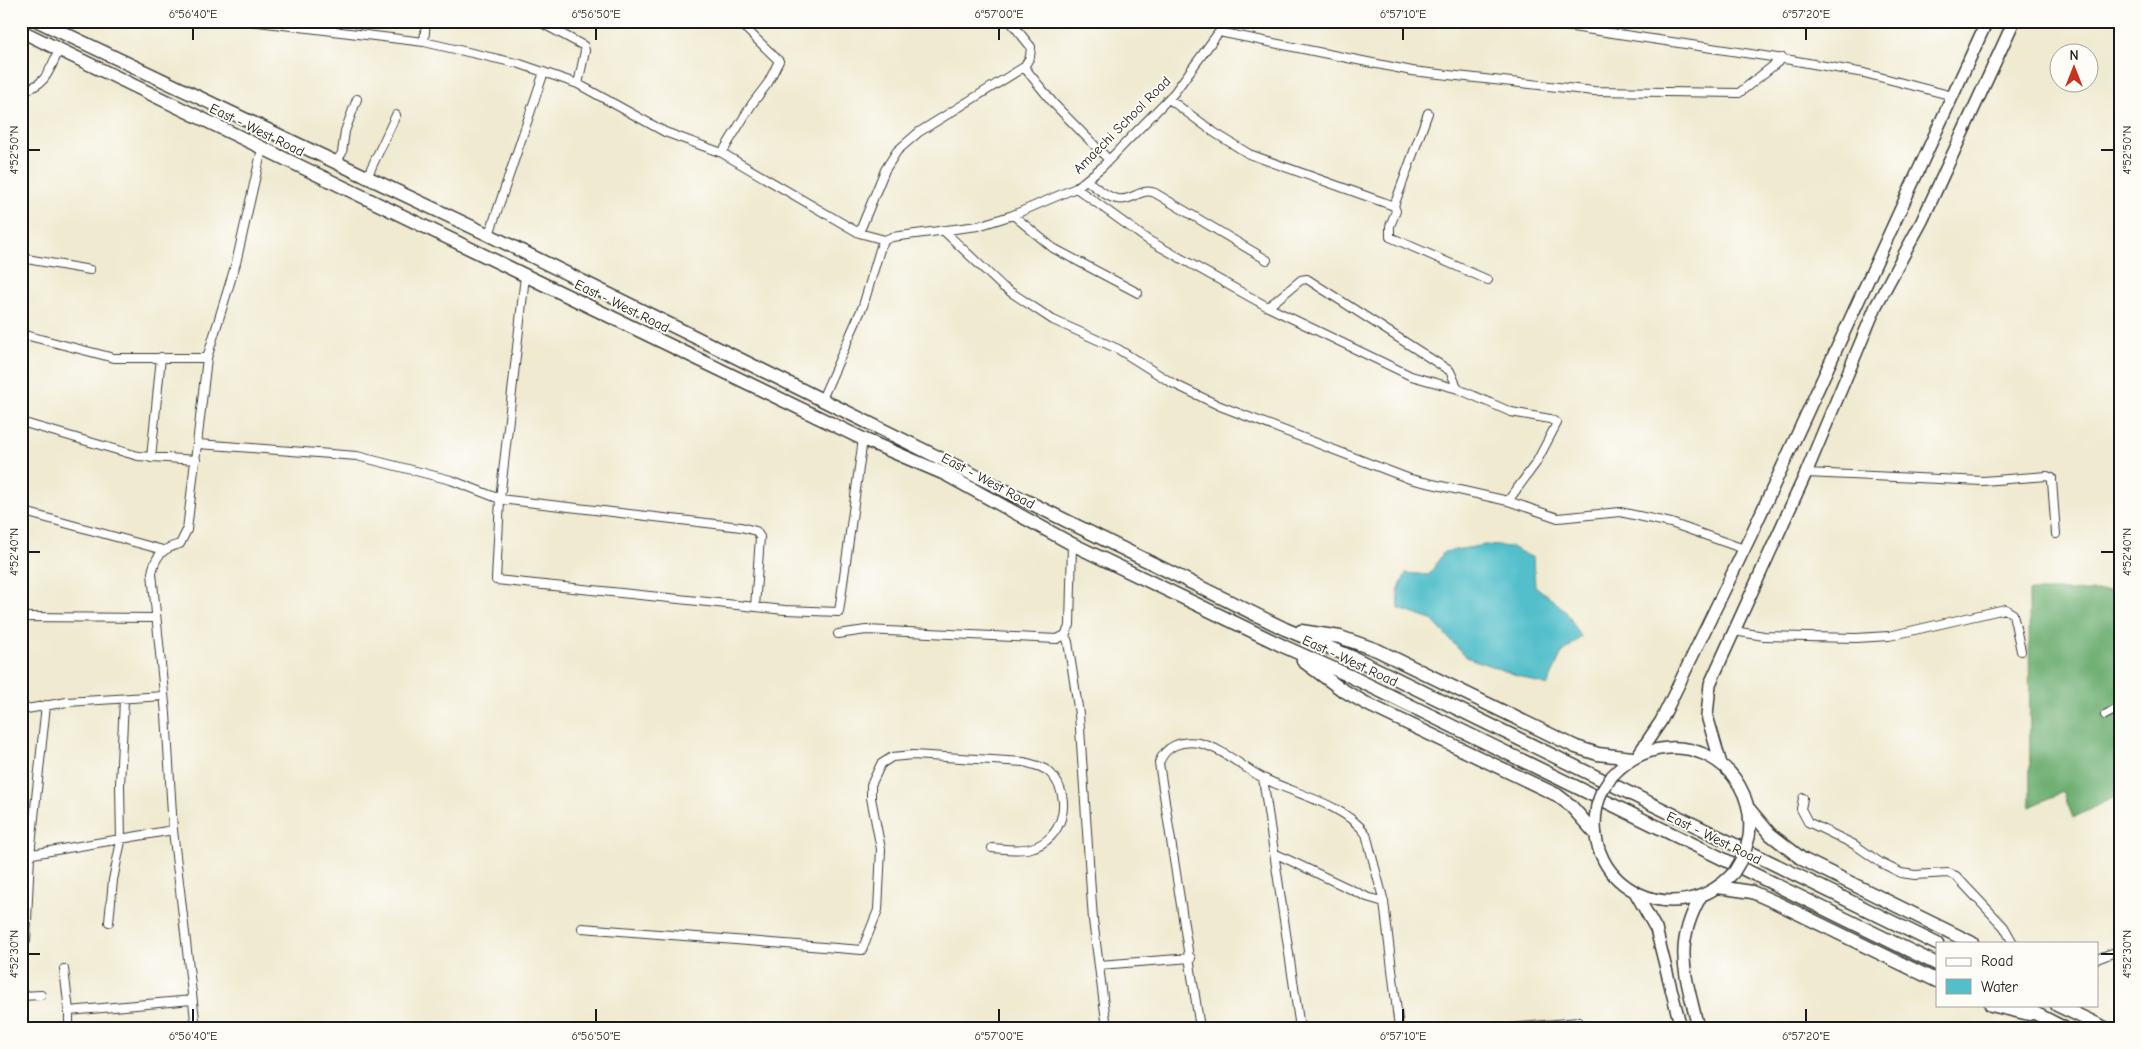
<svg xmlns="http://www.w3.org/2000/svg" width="2141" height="1049" viewBox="0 0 2141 1049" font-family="'Comic Neue',sans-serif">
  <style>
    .forest { fill: #6eaf72; stroke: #456647 }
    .water { fill: #52bfcb; stroke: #376e74 }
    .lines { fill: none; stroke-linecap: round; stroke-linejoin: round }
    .street-casing { stroke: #3c3b37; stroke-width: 10 }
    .secondary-casing { stroke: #3c3b37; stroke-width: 14 }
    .primary-casing { stroke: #3c3b37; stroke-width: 15 }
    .street { stroke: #fff; stroke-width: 8 }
    .secondary { stroke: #fff; stroke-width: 11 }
    .primary { stroke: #fff; stroke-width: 12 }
    .secondary-bridge-casing { stroke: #3c3b37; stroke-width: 14; stroke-linecap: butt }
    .secondary-bridge { stroke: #fff; stroke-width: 11 }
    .ticks { fill: none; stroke: #1c1c1c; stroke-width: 2 }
    .labels { text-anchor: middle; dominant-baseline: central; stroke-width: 4; stroke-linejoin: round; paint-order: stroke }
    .street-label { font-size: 14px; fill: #1c1c1c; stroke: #fdfcf7 }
    .neatline { fill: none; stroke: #1c1c1c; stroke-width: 2 }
    .ticks-label { font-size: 12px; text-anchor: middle; fill: #1c1c1c }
  </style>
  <rect width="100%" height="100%" fill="#fdfcf7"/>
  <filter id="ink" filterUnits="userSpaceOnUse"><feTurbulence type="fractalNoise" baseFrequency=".02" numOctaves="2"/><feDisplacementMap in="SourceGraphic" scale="10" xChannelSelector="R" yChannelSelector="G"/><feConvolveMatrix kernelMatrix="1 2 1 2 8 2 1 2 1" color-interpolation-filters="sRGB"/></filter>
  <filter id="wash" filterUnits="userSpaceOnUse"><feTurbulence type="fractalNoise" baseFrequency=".0096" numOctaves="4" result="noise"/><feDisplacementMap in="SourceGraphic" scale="20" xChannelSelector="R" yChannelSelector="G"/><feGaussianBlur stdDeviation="1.12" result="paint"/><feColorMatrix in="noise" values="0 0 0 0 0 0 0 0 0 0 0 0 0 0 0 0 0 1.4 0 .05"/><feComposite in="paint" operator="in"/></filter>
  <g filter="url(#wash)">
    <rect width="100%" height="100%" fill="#efead0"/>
    <path class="forest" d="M2029 591H2120V794L2073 818 2063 792 2030 807Z"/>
    <path class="water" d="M1485 545 1511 547 1533 558 1535 586 1565 610 1581 637 1562 653 1547 686 1466 657 1432 620 1399 609 1398 591 1406 573 1429 575 1444 552Z"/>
  </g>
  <g filter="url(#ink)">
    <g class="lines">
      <defs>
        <path id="street" d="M250 21 424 42 520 64 578 84 665 132 722 153 859 233 885 240
          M538 21 584 46 585 51 578 84
          M1545 21 1546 23 1791 60 1864 73 1953 96
          M1219 32 1412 71 1594 91 1739 93 1783 58
          M424 42 426 21
          M1024 67 1054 104 1109 160
          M21 91C46 86 49 71 59 50
          M1169 99 1215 133 1249 154 1394 206 1396 211 1390 226V237L1488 280
          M722 153 752 104 768 83 779 61 738 21
          M336 162 342 153 345 131 357 99
          M367 177 396 115
          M1086 180C1096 187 1106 197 1117 199 1132 202 1141 187 1155 193L1267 260
          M1076 188 1148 240 1268 307 1411 376 1458 389 1511 412 1550 419 1557 423 1536 463 1508 501
          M1394 206 1428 113
          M1013 215 1053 248 1138 293
          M943 230 1003 287 1053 320 1118 349 1172 383 1220 406 1410 479 1508 501 1558 518 1620 512 1671 523 1744 549
          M859 233 885 170 897 151 919 132 1024 67 1030 57 1031 47 1010 21
          M489 235 544 72
          M21 258 90 270
          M525 276 500 499 496 580 785 610 839 612 863 439
          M1268 307 1301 280 1307 279 1450 371 1458 389
          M21 334 114 358H207
          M822 399 863 306 881 246 885 240 892 237 978 226 1013 215 1076 188 1102 167 1174 93 1227 21
          M21 422 138 456 196 460
          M198 444 357 456 451 480 500 499 741 527 756 531 760 537 755 607
          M151 458 161 357
          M1806 473 1983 481 2047 476 2052 478V481L2056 534
          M21 511 163 550
          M21 617 155 618
          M1734 631 1764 636 1856 638 1889 636 2005 609 2013 614 2021 651
          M838 634 866 630 1057 639 1065 635 1070 625 1072 544
          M1065 635 1068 642 1079 714 1093 920 1107 1028
          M21 710 67 702 164 696
          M2105 715 2120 707
          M1263 778 1300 1028
          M1803 798 1801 809 1808 822 1855 845 1881 863 1901 873 1915 875 1948 873 1956 876 2004 927 2013 943
          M1274 853 1367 897 1384 902 1399 1028
          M21 856 173 830
          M109 922 113 880 121 841 120 785 124 700
          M582 928 862 950 878 910 881 849 871 798V785L881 764 892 757 913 755 1024 762C1035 765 1045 767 1052 775 1073 799 1063 840 1031 848 1019 851 1005 849 992 848
          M26 941 30 855 46 705
          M2097 959 2120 950
          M1099 965 1191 958
          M64 969 69 1011
          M21 996 41 995
          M69 1028V1011L192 1000
          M196 1028 173 830 166 714 152 573C155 556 163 548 180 544L187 530 207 358 236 263 262 149
          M1200 1028 1159 763C1165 746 1181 740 1199 743 1222 748 1242 767 1263 778 1296 795 1343 803 1366 834L1384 902
          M1509 1028 1579 1022"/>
        <path id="secondary" d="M1638 755 1661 721 1751 535 1987 21
          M1721 764 1707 716 1710 684 1806 473 1876 306 1922 221 2014 21
          M1612 776C1666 717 1759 757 1749 837
          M1597 806C1580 889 1679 934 1734 872
          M1635 892 1656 929 1681 1028
          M1698 1028C1686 974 1672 948 1701 896"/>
        <path id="primary" d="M38 21 489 235 1285 629 1354 658 1937 944
          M21 31 863 439 945 474 1072 544 1285 647 1350 676 1937 964
          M1301 631 1340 637 1377 650 1576 747 1598 754 1632 758
          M1303 661 1341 689 1367 704 1557 795 1570 805 1595 833
          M1749 809 1770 834 1802 859 1972 943
          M1718 887 1752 892 1777 903 1937 981
          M1991 1005 2029 1014
          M2019 1005 2064 1028
          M2057 1005 2105 1028"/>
      </defs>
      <use href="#street" class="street-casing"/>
      <use href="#secondary" class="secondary-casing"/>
      <use href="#primary" class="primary-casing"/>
      <use href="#street" class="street"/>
      <use href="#secondary" class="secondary"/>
      <use href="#primary" class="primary"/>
      <defs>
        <path id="secondary-bridge" d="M1597 806 1601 793 1612 776
          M1734 872 1744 855 1749 837"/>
      </defs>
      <use href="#secondary-bridge" class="secondary-bridge-casing"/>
      <use href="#secondary-bridge" class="secondary-bridge"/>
    </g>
  </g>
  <path class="ticks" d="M193 28V40M596 28V40M999 28V40M1403 28V40M1806 28V40M28 150H40M2101 150H2114M28 552H40M2101 552H2114M28 954H40M2101 954H2114M193 1009V1022M596 1009V1022M999 1009V1022M1403 1009V1022M1806 1009V1022"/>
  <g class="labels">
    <g class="street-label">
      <text transform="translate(1122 125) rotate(-45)">Amaechi School Road</text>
      <text transform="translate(257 130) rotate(26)">East - West Road</text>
      <text transform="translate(622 306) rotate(26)">East - West Road</text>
      <text transform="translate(988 481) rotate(28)">East - West Road</text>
      <text transform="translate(1350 661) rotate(25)">East - West Road</text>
      <text transform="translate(1714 838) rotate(26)">East - West Road</text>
    </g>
  </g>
  <rect width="2141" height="1049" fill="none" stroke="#fdfcf7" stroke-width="55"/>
  <rect x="1936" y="942" width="162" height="65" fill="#fdfcf7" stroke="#a3a29f"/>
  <rect x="1946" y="958" width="25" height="8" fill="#ffffff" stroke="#a3a29f"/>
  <text x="1981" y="966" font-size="15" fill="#1c1c1c">Road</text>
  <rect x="1946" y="979" width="25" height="15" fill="#52bfcb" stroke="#a3a29f"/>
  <text x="1981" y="992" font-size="15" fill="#1c1c1c">Water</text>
  <g transform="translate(2074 68)"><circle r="24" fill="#fdfcf7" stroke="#a3a29f"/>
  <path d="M0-4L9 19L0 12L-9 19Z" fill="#c8321e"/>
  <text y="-8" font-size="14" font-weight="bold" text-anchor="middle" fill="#1c1c1c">N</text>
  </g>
  <rect x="28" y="28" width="2086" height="994" class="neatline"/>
  <g class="ticks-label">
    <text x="193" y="18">6°56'40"E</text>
    <text x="596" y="18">6°56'50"E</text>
    <text x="999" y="18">6°57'00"E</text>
    <text x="1403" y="18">6°57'10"E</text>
    <text x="1806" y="18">6°57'20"E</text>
    <text transform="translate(14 150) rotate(-90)" y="4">4°52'50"N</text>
    <text transform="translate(2127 150) rotate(-90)" y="4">4°52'50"N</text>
    <text transform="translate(14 552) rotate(-90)" y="4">4°52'40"N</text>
    <text transform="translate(2127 552) rotate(-90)" y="4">4°52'40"N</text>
    <text transform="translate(14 954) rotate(-90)" y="4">4°52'30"N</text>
    <text transform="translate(2127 954) rotate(-90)" y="4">4°52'30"N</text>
    <text x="193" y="1040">6°56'40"E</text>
    <text x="596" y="1040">6°56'50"E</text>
    <text x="999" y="1040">6°57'00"E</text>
    <text x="1403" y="1040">6°57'10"E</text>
    <text x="1806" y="1040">6°57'20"E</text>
  </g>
</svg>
